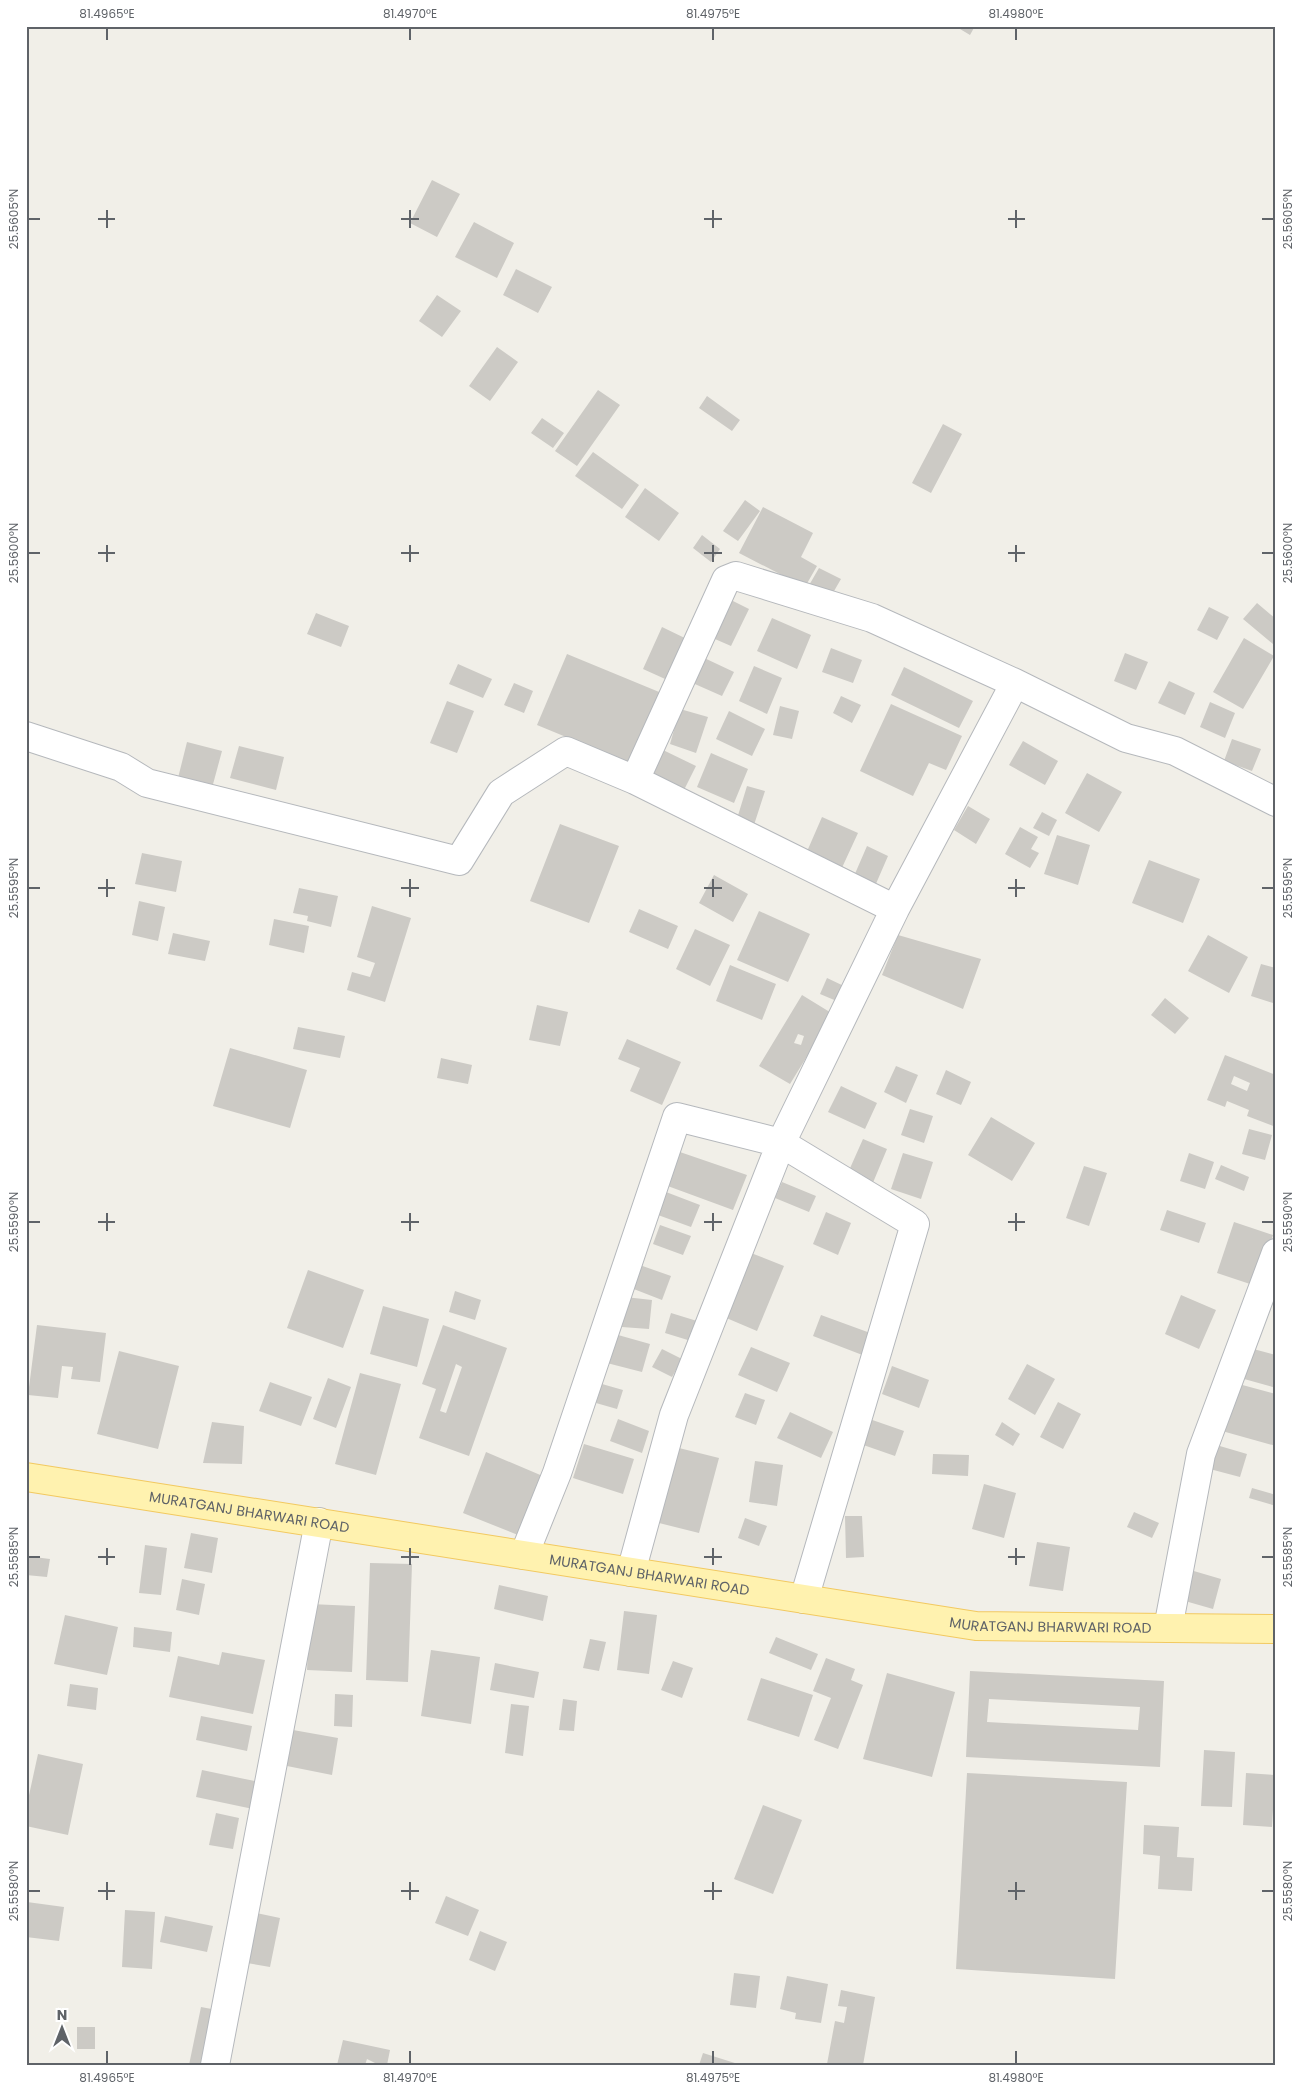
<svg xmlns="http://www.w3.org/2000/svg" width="1302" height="2091" viewBox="0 0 1302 2091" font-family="Poppins,sans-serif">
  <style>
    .building { fill: #cccac5; fill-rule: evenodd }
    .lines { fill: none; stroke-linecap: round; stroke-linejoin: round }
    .minor-casing { stroke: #b5b8bc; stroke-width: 30 }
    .primary-casing { stroke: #f2c960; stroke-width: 30 }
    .minor { stroke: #fff; stroke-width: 28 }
    .primary { stroke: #fff2af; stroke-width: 28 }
    .ticks { fill: none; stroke: #5f6368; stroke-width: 2 }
    .labels { text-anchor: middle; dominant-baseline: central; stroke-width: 4.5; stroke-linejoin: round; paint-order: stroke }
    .street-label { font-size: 14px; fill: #5f6368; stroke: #fff }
    .neatline { fill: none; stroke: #5f6368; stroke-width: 2 }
    .ticks-label { font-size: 12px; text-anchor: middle; fill: #5f6368 }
  </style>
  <rect width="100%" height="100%" fill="#f1efe8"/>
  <path class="building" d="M955 26H975L970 35Z
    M432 180 460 194 437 237 410 223Z
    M474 222 514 243 497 278 455 257Z
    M516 269 552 287 538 313 503 295Z
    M437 295 461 311 442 337 419 321Z
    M497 347 518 362 490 401 469 386Z
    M598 390 620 405 577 466 555 451Z
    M707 396 740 420 732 431 699 408Z
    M542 418 564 433 553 448 531 433Z
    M943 424 962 434 931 493 912 483Z
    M593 452 639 485 622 509 575 476Z
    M645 488 679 513 659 541 625 517Z
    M745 500 760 511 738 541 723 531Z
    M763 507 813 533 801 557 817 566 805 587 739 553Z
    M702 535 720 549 711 562 693 548Z
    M819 568 841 579 830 598 808 587Z
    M727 598 749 609 731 646 708 636Z
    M1257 603 1276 619V641L1273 644 1243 619Z
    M1209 607 1229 617 1217 640 1197 630Z
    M316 613 349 626 341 647 307 634Z
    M772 618 811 635 797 669 757 651Z
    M662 627 693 642 674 683 643 669Z
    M1244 638 1274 656 1243 709 1213 692Z
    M831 648 862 660 853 683 822 672Z
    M1125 653 1148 662 1136 690 1114 681Z
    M567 654 664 694 634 765 537 725Z
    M700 656 734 672 722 696 688 681Z
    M458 664 492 679 483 698 449 684Z
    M754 666 782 678 767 714 739 701Z
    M904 667 973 701 959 728 891 695Z
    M1169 681 1195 693 1185 715 1158 703Z
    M514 683 533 691 524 713 504 705Z
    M841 696 861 705 852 723 833 713Z
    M447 701 474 711 457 753 430 743Z
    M1210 702 1235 713 1225 738 1200 727Z
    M891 704 962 736 946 770 929 763 913 796 860 771Z
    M780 706 799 711 792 739 773 735Z
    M680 709 708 717 696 753 670 744Z
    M729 711 765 729 752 756 716 739Z
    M1232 739 1261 749 1252 771 1224 761Z
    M1023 741 1058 761 1045 785 1009 765Z
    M187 742 222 751 212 788 178 778Z
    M239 746 284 757 276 790 230 778Z
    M663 750 696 766 682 794 649 778Z
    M711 753 748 769 734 803 697 787Z
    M1087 773 1122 792 1099 832 1065 813Z
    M747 786 765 791 753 828 736 822Z
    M968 806 990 819 976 844 954 830Z
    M1042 812 1057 820 1049 836 1033 828Z
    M822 817 858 833 840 872 805 856Z
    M560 824 619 846 589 923 530 901Z
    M1020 827 1038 837 1031 849 1039 853 1030 868 1005 854Z
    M1057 835 1090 845 1078 885 1044 874Z
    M867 846 888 856 875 886 854 876Z
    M142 853 182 861 176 892 135 884Z
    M1149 860 1200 879 1183 923 1132 903Z
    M714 875 748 894 733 922 699 903Z
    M299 888 338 896 331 927 307 921 308 916 293 913Z
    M139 901 165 907 158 941 132 935Z
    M372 906 411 918 385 1002 347 990 352 972 370 977 375 963 357 957Z
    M639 909 678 926 668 949 629 932Z
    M759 911 810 934 788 982 737 960Z
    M274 919 309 926 304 953 269 945Z
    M695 929 730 945 710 986 676 969Z
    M173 933 210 941 205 961 168 954Z
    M898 935 981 959 963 1009 882 975Z
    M1208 935 1248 957 1229 993 1188 971Z
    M1261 964 1276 968V1004L1251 996Z
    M730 965 776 984 762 1020 716 1001Z
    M827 978 846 987 839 1002 820 994Z
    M802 995 833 1014 790 1084 759 1066ZM798 1034 804 1036 801 1045 794 1043Z
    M1165 998 1189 1018 1175 1034 1151 1015Z
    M537 1005 568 1012 560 1046 529 1040Z
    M298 1027 345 1036 340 1058 293 1049Z
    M627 1039 681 1062 662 1105 630 1091 640 1068 618 1059Z
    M230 1048 307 1070 290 1128 213 1106Z
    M1225 1055 1276 1075V1127L1247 1116 1249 1110 1227 1101 1225 1107 1207 1100ZM1234 1076 1250 1083 1247 1091 1231 1084Z
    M441 1058 472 1065 468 1084 437 1078Z
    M896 1066 918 1075 906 1103 884 1092Z
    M946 1070 971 1082 961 1105 936 1094Z
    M841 1086 877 1103 865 1129 828 1112Z
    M910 1109 933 1116 924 1143 901 1135Z
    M991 1117 1035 1143 1012 1181 968 1155Z
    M1249 1129 1272 1135 1265 1160 1242 1154Z
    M863 1139 887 1149 872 1185 847 1175Z
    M677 1151 747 1175 733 1210 665 1185Z
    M903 1153 933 1162 921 1199 891 1189Z
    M1189 1153 1214 1162 1205 1189 1180 1181Z
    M1221 1165 1249 1177 1244 1191 1215 1179Z
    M1084 1166 1107 1173 1089 1226 1066 1218Z
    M782 1182 816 1196 809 1212 775 1198Z
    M666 1192 700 1205 691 1227 658 1215Z
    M1167 1210 1206 1223 1199 1243 1160 1230Z
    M826 1212 851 1223 838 1255 813 1244Z
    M1234 1222 1273 1235 1256 1286 1217 1273Z
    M660 1225 691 1236 683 1255 653 1244Z
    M751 1253 784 1266 757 1331 724 1317Z
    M634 1263 671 1276 662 1300 626 1286Z
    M308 1270 364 1290 343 1348 287 1328Z
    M455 1291 481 1300 475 1320 449 1312Z
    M1181 1295 1216 1310 1199 1349 1165 1334Z
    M625 1297 652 1300 649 1329 622 1327Z
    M383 1306 429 1319 417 1367 370 1354Z
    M671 1313 697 1321 691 1341 665 1333Z
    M821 1315 873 1334 865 1356 813 1336Z
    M37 1325 106 1333 100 1382 71 1379 73 1367 62 1366 58 1398 28 1395Z
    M443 1325 507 1348 469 1456 419 1438 436 1389 422 1384ZM456 1364 462 1367 446 1413 440 1411Z
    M611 1333 650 1344 642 1372 603 1362Z
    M751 1347 790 1363 777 1392 738 1375Z
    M1246 1347 1276 1355V1388L1237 1377Z
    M662 1349 682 1359 672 1377 652 1367Z
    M119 1351 179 1366 158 1449 97 1434Z
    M1027 1364 1055 1379 1035 1415 1008 1399Z
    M892 1366 929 1380 919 1408 882 1394Z
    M360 1373 401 1384 376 1475 335 1464Z
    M328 1378 351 1387 336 1428 313 1419Z
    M270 1382 312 1397 301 1426 259 1411Z
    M1235 1383 1276 1394V1446L1222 1431Z
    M602 1384 623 1390 617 1409 596 1403Z
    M745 1393 765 1400 756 1425 735 1417Z
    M1058 1402 1081 1414 1063 1449 1040 1437Z
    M790 1412 833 1432 821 1458 777 1438Z
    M858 1415 904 1431 895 1456 849 1440Z
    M618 1419 649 1431 642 1453 610 1441Z
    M212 1422 244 1426 242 1464 203 1463Z
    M1002 1422 1020 1434 1013 1446 995 1435Z
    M584 1444 634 1459 623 1494 573 1478Z
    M1213 1444 1247 1454 1240 1477 1206 1468Z
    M671 1446 719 1458 699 1533 651 1521Z
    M486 1452 545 1477 523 1537 463 1513Z
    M933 1454 969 1455 968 1476 932 1474Z
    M755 1461 783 1465 777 1506 749 1502Z
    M984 1484 1016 1493 1004 1538 972 1529Z
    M1252 1488 1276 1495V1506L1249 1498Z
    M1134 1512 1159 1523 1152 1538 1127 1527Z
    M845 1516H862L864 1557 846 1558Z
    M745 1518 767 1526 759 1546 738 1538Z
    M191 1533 218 1538 212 1573 184 1568Z
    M1037 1542 1070 1547 1063 1591 1029 1586Z
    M145 1545 167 1548 161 1595 139 1593Z
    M26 1556 50 1559 47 1577 26 1575Z
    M370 1563 412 1564 408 1682 366 1680Z
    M1187 1569 1221 1579 1213 1609 1178 1599Z
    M182 1579 205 1584 199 1615 176 1610Z
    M499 1585 548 1596 543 1621 494 1609Z
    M310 1604 355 1606 352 1672 307 1670Z
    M624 1611 657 1615 649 1674 617 1670Z
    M65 1615 118 1627 107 1675 54 1664Z
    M134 1627 172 1632 170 1652 133 1647Z
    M776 1637 818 1654 811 1670 769 1653Z
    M590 1639 606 1642 599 1671 583 1668Z
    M431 1650 480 1657 471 1724 421 1716Z
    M222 1652 265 1660 253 1714 169 1697 178 1656 219 1665Z
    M826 1658 855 1669 851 1680 863 1685 838 1749 814 1740 831 1698 813 1691Z
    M673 1661 693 1668 682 1698 661 1690Z
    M495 1663 539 1672 534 1698 490 1690Z
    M970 1671 1164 1681 1160 1767 966 1757ZM989 1699 1140 1707 1138 1730 987 1722Z
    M887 1673 955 1692 932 1777 863 1759Z
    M761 1678 813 1695 799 1737 747 1720Z
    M70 1684 98 1688 96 1710 67 1706Z
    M335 1694 353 1695 352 1727 334 1726Z
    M563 1699 577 1701 574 1731 559 1730Z
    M511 1704 529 1706 523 1756 505 1753Z
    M201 1716 252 1726 247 1751 196 1740Z
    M293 1730 338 1738 332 1775 287 1766Z
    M1204 1750 1235 1752 1232 1807 1201 1806Z
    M38 1754 83 1764 68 1835 26 1826V1809Z
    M202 1770 259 1782 253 1809 196 1797Z
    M967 1773 1127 1782 1115 1979 956 1969Z
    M1246 1773 1275 1775 1272 1827 1243 1825Z
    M763 1805 802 1820 773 1894 734 1879Z
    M216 1813 239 1818 233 1849 209 1845Z
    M1144 1825 1179 1827 1177 1857 1194 1858 1192 1891 1158 1889 1160 1856 1143 1854Z
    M446 1896 479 1910 468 1936 435 1923Z
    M27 1902 64 1907 59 1941 26 1937Z
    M125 1910 155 1912 152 1969 122 1967Z
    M251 1912 280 1918 270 1967 241 1962Z
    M165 1916 213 1926 207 1952 160 1942Z
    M480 1931 507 1942 495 1971 469 1960Z
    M734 1973 760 1976 756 2008 730 2005Z
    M787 1976 828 1984 821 2023 795 2019 796 2013 780 2009Z
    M841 1990 875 1997 863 2065 827 2064 835 2021 844 2023 847 2007 838 2006Z
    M201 2007 238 2014 228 2065H189Z
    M77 2027H95V2049H77Z
    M343 2040 390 2050 387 2065H374L375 2063 367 2059 365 2065H337Z
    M703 2053 738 2064V2065H699Z"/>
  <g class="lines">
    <defs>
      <path id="minor" d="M26 736 121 767 147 783 459 861 501 793 566 751 635 780 895 909
        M635 780 726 580 736 576 872 618 1015 683 1126 738 1175 751 1276 802
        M524 1555 557 1473 677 1117 781 1143 915 1224 804 1599
        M631 1572 674 1415 781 1143 895 909 1015 683
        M1168 1628 1201 1454 1276 1253
        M215 2065 319 1522"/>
      <g id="primary">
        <path id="s1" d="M26 1477 976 1626 1276 1629"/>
      </g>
    </defs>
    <use href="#minor" class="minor-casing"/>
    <use href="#primary" class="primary-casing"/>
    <use href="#minor" class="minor"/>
    <use href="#primary" class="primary"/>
  </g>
  <path class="ticks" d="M107 28V40M410 28V40M713 28V40M1016 28V40M107 210V228M410 210V228M713 210V228M1016 210V228M28 219H40M98 219H115M401 219H419M704 219H722M1008 219H1025M1262 219H1274M107 545V562M410 545V562M713 545V562M1016 545V562M28 553H40M98 553H115M401 553H419M704 553H722M1008 553H1025M1262 553H1274M107 879V897M410 879V897M713 879V897M1016 879V897M28 888H40M98 888H115M401 888H419M704 888H722M1008 888H1025M1262 888H1274M107 1213V1231M410 1213V1231M713 1213V1231M1016 1213V1231M28 1222H40M98 1222H115M401 1222H419M704 1222H722M1008 1222H1025M1262 1222H1274M107 1548V1565M410 1548V1565M713 1548V1565M1016 1548V1565M28 1557H40M98 1557H115M401 1557H419M704 1557H722M1008 1557H1025M1262 1557H1274M107 1882V1900M410 1882V1900M713 1882V1900M1016 1882V1900M28 1891H40M98 1891H115M401 1891H419M704 1891H722M1008 1891H1025M1262 1891H1274M107 2051V2064M410 2051V2064M713 2051V2064M1016 2051V2064"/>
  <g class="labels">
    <g class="street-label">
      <text stroke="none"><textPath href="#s1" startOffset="226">MURATGANJ BHARWARI ROAD</textPath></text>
      <text stroke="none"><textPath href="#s1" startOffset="631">MURATGANJ BHARWARI ROAD</textPath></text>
      <text stroke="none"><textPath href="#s1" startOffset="1036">MURATGANJ BHARWARI ROAD</textPath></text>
    </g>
  </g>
  <rect width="1302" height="2091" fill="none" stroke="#ffffff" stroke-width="55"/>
  <g transform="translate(62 2028)" stroke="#ffffff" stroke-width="4" paint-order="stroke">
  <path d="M0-4L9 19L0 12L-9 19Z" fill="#5f6368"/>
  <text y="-8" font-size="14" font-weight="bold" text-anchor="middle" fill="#5f6368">N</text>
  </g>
  <rect x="28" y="28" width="1246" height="2036" class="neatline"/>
  <g class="ticks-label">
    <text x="107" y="18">81.4965°E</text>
    <text x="410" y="18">81.4970°E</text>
    <text x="713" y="18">81.4975°E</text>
    <text x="1016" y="18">81.4980°E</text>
    <text transform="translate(14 219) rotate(-90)" y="4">25.5605°N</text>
    <text transform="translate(1288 219) rotate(-90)" y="4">25.5605°N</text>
    <text transform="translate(14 553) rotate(-90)" y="4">25.5600°N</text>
    <text transform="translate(1288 553) rotate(-90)" y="4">25.5600°N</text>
    <text transform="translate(14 888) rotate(-90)" y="4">25.5595°N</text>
    <text transform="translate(1288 888) rotate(-90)" y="4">25.5595°N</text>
    <text transform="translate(14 1222) rotate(-90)" y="4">25.5590°N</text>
    <text transform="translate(1288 1222) rotate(-90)" y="4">25.5590°N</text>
    <text transform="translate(14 1557) rotate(-90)" y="4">25.5585°N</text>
    <text transform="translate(1288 1557) rotate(-90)" y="4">25.5585°N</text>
    <text transform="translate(14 1891) rotate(-90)" y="4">25.5580°N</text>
    <text transform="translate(1288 1891) rotate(-90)" y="4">25.5580°N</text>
    <text x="107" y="2082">81.4965°E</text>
    <text x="410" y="2082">81.4970°E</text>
    <text x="713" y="2082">81.4975°E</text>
    <text x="1016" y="2082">81.4980°E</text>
  </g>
</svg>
